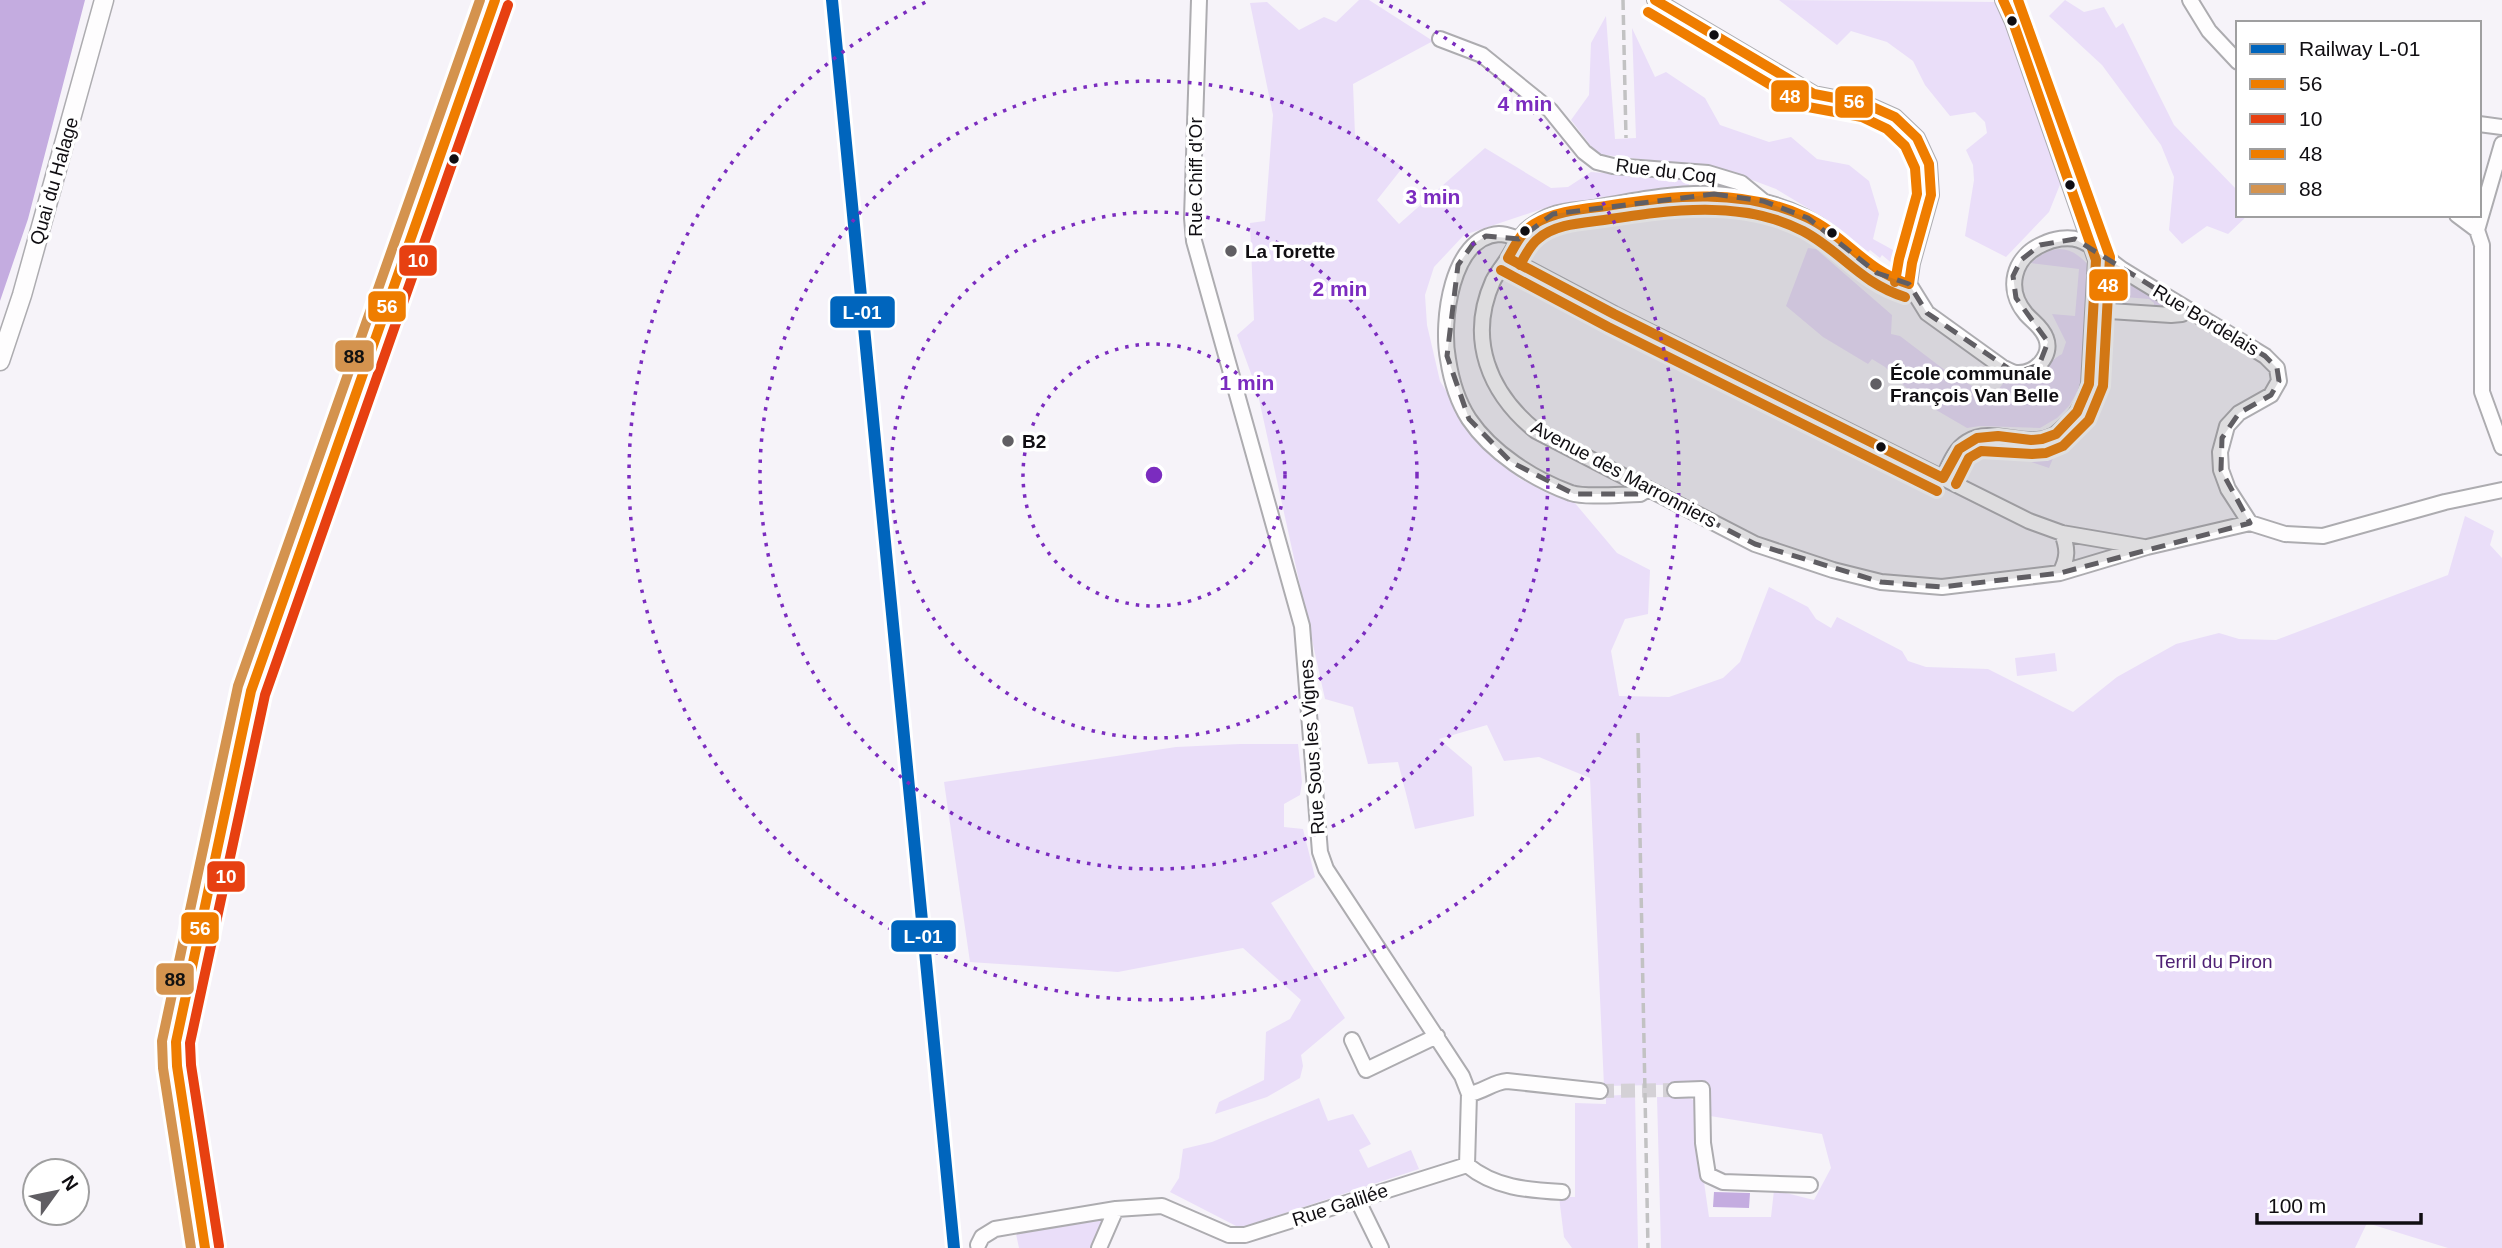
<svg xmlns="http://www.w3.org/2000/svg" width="2502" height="1248" viewBox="0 0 2502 1248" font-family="Arial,sans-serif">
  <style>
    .green { fill: #eadef9 }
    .water { fill: #c4ace0 }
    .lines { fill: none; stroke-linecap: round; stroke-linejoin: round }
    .minor-tunnel { stroke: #d4d1d6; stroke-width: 14; stroke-dasharray: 14 7; stroke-linecap: butt }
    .minor-casing { stroke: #adacb0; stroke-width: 18 }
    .major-casing { stroke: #adacb0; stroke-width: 21 }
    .minor { stroke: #fefdfe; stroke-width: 14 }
    .major { stroke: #fefdfe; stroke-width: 18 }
    .rail { stroke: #c2c2c3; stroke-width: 3.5; stroke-dasharray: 10 5; stroke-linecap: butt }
    .bus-1-casing { stroke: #fff; stroke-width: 16 }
    .bus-2-casing { stroke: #fff; stroke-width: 16 }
    .bus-3-casing { stroke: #fff; stroke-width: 16 }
    .bus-4-casing { stroke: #fff; stroke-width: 16 }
    .bus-1 { stroke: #ef7d00; stroke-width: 10 }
    .bus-2 { stroke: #e74011; stroke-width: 10 }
    .bus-3 { stroke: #ef7d00; stroke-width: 10 }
    .bus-4 { stroke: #d4934e; stroke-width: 10 }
    .rail-1-casing { stroke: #fff; stroke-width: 18 }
    .rail-1 { stroke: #0065bd; stroke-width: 12 }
    .marked { fill: #605e63; fill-opacity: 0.2; stroke: #605e63; stroke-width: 5; stroke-dasharray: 14 9; stroke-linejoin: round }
    .ring { fill: none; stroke: #7b2cbf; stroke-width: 3.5; stroke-dasharray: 3.5 7 }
    .bus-dot { fill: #100e12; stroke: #fff; stroke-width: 2.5 }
    .poi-dot { fill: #605e63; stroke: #fff; stroke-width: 2.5 }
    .labels { text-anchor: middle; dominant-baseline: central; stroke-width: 7; stroke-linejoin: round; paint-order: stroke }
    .street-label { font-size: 19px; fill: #100e12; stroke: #fff }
    .poi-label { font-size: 19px; font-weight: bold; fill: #100e12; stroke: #fff; text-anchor: start }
    .park-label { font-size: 19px; fill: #4f2175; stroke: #fff }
    .centre { fill: #7b2cbf; stroke: #fff; stroke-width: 3.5 }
    .ring-label { font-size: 21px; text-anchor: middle; font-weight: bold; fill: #7b2cbf; stroke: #fff; stroke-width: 7; stroke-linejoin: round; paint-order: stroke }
    .line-badge { stroke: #fff; stroke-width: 2.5 }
    .badge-label { font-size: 19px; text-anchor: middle; font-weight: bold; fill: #fff }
    .pale-badge-label { font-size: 19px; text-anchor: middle; font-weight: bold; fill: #111 }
  </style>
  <rect width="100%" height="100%" fill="#f6f3f9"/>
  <path class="green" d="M1359 0H1369L1433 41 1353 84 1355 135 1403 167 1377 200 1399 224 1485 148 1551 188 1568 187 1591 172 1688 180 1690 189 1548 207 1464 235 1434 267 1425 295 1427 325 1440 381 1477 441 1520 479 1574 502 1617 553 1650 570 1648 614 1625 619 1611 651 1619 696 1669 697 1723 678 1740 662 1769 587 1808 607 1816 619 1831 628 1837 617 1902 651 1908 661 1926 667 1988 669 2073 712 2117 677 2176 644 2219 633 2239 639 2276 640 2448 575 2465 516 2494 531 2490 545 2502 558V1248H2448L2367 1223 2355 1248H1661L1657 1097H1687L1697 1102 1701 1161 1709 1217H1771L1774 1190 1814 1200 1831 1168 1822 1134 1710 1116 1708 1084 1604 1086 1590 778 1539 757 1504 761 1487 725 1439 739 1472 767 1474 816 1415 829 1398 762 1368 764 1353 707 1325 699 1257 390 1237 335 1254 320 1250 223 1265 221 1273 115 1250 3 1267 2 1299 30 1324 17 1336 22Z
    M1779 0 1997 2 2017 48 2061 182 2049 212 2006 257 1965 236 1974 180 1973 165 1966 150 1987 133 1985 122 1975 112 1950 116 1925 85 1913 61 1887 42 1851 31 1837 45Z
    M2065 0 2084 12 2104 7 2116 28 2123 23 2174 125 2238 191V215H2248L2228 234 2207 226 2182 244 2169 230 2174 177 2161 145 2102 65 2049 16Z
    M1606 16 1615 139 1636 138 1632 28 1655 77 1666 72 1705 98 1720 125 1769 142 1791 137 1817 159 1849 165 1869 181 1879 214 1873 239 1904 256 1903 266 1897 272H1889L1894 265 1882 255 1880 258 1870 250 1867 253 1821 216 1776 189 1723 169 1597 154 1571 120 1589 95 1591 43Z
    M1808 248 1816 249 1892 315 1891 334 1900 336 1950 374 1993 397 2007 378C2020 379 2037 381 2045 370 2051 362 2053 359 2062 354L2066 342 2052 314 2075 316 2079 269 2031 263C2052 244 2070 244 2089 266L2081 386 2069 406 2057 418 2040 428 1980 426 1967 428 1919 400 1885 367 1872 359 1868 364 1823 337 1786 306Z
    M2108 275H2115L2164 304 2165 308 2154 310V303L2149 299 2112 296V282L2103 280Z
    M2061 439 2049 468 2002 452 1993 446 2044 447 2051 446Z
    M2055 653 2057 671 2017 676 2015 658Z
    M1240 744H1298L1302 782 1300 795 1284 804V827L1303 829 1315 877 1271 903 1345 1018 1301 1055 1303 1066 1300 1078 1267 1097 1215 1114 1219 1102 1264 1080 1266 1032 1290 1019 1301 1000 1243 948 1118 972 970 962 944 782 1176 747Z
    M1635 1094 1638 1248H1572L1564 1237 1559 1197H1575V1103L1606 1104V1096Z
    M1319 1098 1328 1121 1353 1114 1371 1144 1359 1150 1368 1168 1411 1150 1419 1169 1240 1228 1170 1192 1179 1178 1183 1149 1212 1142Z
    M1109 1214 1093 1248H1019L1016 1234Z"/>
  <path class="water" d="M0 0H85L28 219 0 301Z
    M1714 1192 1750 1193 1749 1208 1713 1207Z"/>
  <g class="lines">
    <path class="minor-tunnel" d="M1600 1091 1675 1090"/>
    <defs>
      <path id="minor" d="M1199 0 1192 218 1194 241 1302 626 1320 852 1326 869 1462 1076 1469 1094 1467 1165
        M1655 0 1814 94 1866 104 1895 117 1917 138 1929 164 1931 195 1912 263 1909 284 1927 313 2002 367C2006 369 2012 373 2017 373 2035 374 2053 356 2046 338 2042 327 2033 322 2026 314 2005 289 2013 257 2043 244 2053 239 2068 236 2079 240 2096 246 2108 260 2123 270 2170 299 2218 327 2265 356L2277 368 2279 381 2271 395 2239 413 2227 426 2220 452 2221 470 2228 489 2250 523 2285 534 2323 536 2445 502 2502 490
        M2190 0 2209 31 2238 62
        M1440 39 1482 55 1550 110 1584 152 1597 162 1613 166 1708 173 1741 183 1763 201
        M2479 124 2502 127
        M2457 215 2477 230 2482 245V392L2502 447
        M2477 230 2502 144
        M1519 239C1513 237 1506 234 1499 234 1451 237 1441 322 1448 359 1451 379 1458 402 1469 419 1492 453 1533 479 1571 493 1586 498 1623 494 1640 494L1648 489
        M1508 258 1614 314 2029 521 2062 533 2144 547
        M1909 284C1876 277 1855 253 1830 233 1798 208 1755 197 1715 194 1676 192 1633 201 1594 208 1581 210 1564 210 1552 215 1546 217 1539 221 1533 225 1521 232 1515 247 1508 258 1503 266 1497 273 1493 281 1467 339 1489 393 1536 431L1755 544 1833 570 1881 582 1942 587 2060 573 2147 547 2250 523
        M2094 310 2171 315 2182 314 2186 308
        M1943 478C1949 466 1954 450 1967 442 1992 426 2026 449 2052 436 2057 434 2061 429 2065 426 2078 415 2085 401 2089 384L2096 260 2013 22 2003 0
        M2060 573C2068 558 2068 549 2062 533
        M1352 1040 1366 1070 1437 1036
        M1675 1090 1702 1089 1703 1143 1708 1175 1723 1182 1810 1185
        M1469 1094C1483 1092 1493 1082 1507 1081L1600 1091
        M1467 1165C1495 1188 1527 1190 1562 1192
        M1357 1199 1381 1248
        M978 1245 982 1237 995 1229 1116 1209 1162 1206 1229 1235H1245L1467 1165
        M205 1248 177 1066 176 1042 251 691 495 0
        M1099 1248 1116 1209"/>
      <path id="major" d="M0 361 22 295 104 0"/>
    </defs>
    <use href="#minor" class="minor-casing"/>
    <use href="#major" class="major-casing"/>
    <use href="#minor" class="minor"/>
    <use href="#major" class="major"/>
    <path class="rail" d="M1623 0 1626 138
      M1638 733 1648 1248"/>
    <defs>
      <path id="bus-1" d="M1655 0 1814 94 1866 104 1895 117 1917 138 1929 164 1931 195 1912 263 1909 284
        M1508 258 1614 314 1943 478
        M1508 258C1515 246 1521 232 1534 224 1555 211 1582 209 1606 206 1673 195 1743 188 1806 217 1845 235 1866 271 1909 284
        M1943 478 1959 449 1977 438 1998 436 2031 440 2042 439 2056 434 2077 412 2089 384 2096 260 2013 22 2003 0
        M205 1248 177 1066 176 1042 251 691 495 0"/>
      <path id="bus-2" d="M219 1246 191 1065 190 1043 265 695 508 5"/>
      <path id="bus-3" d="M1648 12 1808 107 1862 117 1887 129 1905 146 1915 168 1917 194 1899 259 1895 282
        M1520 265C1525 256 1530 245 1538 239 1555 224 1582 223 1604 220 1669 210 1742 199 1803 231 1841 251 1860 283 1905 297
        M1501 270 1608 327 1937 491
        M1956 484 1969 458 1981 451 2032 454 2046 453 2063 446 2089 420 2103 386 2110 257 2018 0"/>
      <path id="bus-4" d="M191 1248 163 1068 162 1041 238 686 480 0"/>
    </defs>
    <use href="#bus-1" class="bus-1-casing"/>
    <use href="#bus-2" class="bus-2-casing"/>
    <use href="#bus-3" class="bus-3-casing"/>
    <use href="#bus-4" class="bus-4-casing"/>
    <use href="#bus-1" class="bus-1"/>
    <use href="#bus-2" class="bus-2"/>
    <use href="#bus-3" class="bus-3"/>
    <use href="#bus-4" class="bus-4"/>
    <defs>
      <path id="rail-1" d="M832 0 954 1248"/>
    </defs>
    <use href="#rail-1" class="rail-1-casing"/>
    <use href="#rail-1" class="rail-1"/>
  </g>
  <path class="marked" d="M1714 194 1763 201 1808 218 1877 273 1909 284 1927 313 2015 373 2039 365 2048 342 2016 298 2013 276 2021 260 2040 245 2075 239 2265 356 2277 368 2279 381 2271 395 2239 413 2222 438 2221 470 2250 523 2060 573 1942 587 1881 582 1755 544 1648 489 1640 494H1574L1511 462 1469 419 1447 356 1458 265 1473 244 1486 236 1519 239 1553 214Z"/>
  <g class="ring">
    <circle cx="1154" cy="475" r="131"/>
    <circle cx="1154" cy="475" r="263"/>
    <circle cx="1154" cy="475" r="394"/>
    <path d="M1380 1A525 525 0 1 1 928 1"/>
  </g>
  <g class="bus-dot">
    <circle cx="2012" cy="21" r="6"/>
    <circle cx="1714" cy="35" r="6"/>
    <circle cx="454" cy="159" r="6"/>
    <circle cx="2070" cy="185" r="6"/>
    <circle cx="1525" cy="231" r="6"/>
    <circle cx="1832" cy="233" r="6"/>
    <circle cx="1881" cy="447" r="6"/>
  </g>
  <g class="poi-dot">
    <circle cx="1231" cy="251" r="7"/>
    <circle cx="1876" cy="384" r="7"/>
    <circle cx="1008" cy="441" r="7"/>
  </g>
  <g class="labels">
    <g class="street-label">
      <text transform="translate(1666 171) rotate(7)">Rue du Coq</text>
      <text transform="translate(1195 177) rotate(-90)">Rue Chiff d'Or</text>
      <text transform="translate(54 181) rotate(-74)">Quai du Halage</text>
      <text transform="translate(2206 320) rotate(31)">Rue Bordelais</text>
      <text transform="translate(1624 474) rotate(28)">Avenue des Marronniers</text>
      <text transform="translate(1312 747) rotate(-94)">Rue Sous les Vignes</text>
      <text transform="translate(1340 1205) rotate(-18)">Rue Galilée</text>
    </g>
    <g class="poi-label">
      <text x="1245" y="251">La Torette</text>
      <text x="1890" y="373">École communale<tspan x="1890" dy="22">François Van Belle</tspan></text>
      <text x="1022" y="441">B2</text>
    </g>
    <g class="park-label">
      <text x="2214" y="961">Terril du Piron</text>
    </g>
  </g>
  <circle cx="1154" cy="475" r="10" class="centre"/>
  <g class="ring-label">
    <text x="1525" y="111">4 min</text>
    <text x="1433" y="204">3 min</text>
    <text x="1340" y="296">2 min</text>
    <text x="1247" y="390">1 min</text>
  </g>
  <g class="line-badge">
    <rect x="1770" y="79" width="40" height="34" rx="7" fill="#ef7d00"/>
    <rect x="1834" y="85" width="40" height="34" rx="7" fill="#ef7d00"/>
    <rect x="398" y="244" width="40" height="33" rx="7" fill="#e74011"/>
    <rect x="2088" y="268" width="41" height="34" rx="7" fill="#ef7d00"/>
    <rect x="367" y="290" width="40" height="33" rx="7" fill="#ef7d00"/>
    <rect x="829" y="295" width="67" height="34" rx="7" fill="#0065bd"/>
    <rect x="334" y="339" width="41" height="34" rx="7" fill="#d4934e"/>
    <rect x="206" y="860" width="40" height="33" rx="7" fill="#e74011"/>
    <rect x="180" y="911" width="40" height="34" rx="7" fill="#ef7d00"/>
    <rect x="890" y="919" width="67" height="34" rx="7" fill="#0065bd"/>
    <rect x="155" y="962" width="40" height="34" rx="7" fill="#d4934e"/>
  </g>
  <g class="badge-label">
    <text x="1790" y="103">48</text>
    <text x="1854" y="108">56</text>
    <text x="418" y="267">10</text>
    <text x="2108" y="292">48</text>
    <text x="387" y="313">56</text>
    <text x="862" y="319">L-01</text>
    <text x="226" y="883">10</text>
    <text x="200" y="935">56</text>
    <text x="923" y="943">L-01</text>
  </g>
  <g class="pale-badge-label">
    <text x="354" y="363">88</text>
    <text x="175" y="986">88</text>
  </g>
  <rect x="2236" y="21" width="245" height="196" fill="#ffffff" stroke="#9f9fa0" stroke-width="2"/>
  <rect x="2250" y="44" width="35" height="10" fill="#0065bd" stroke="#9f9fa0" stroke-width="2"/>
  <text x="2299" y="56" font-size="21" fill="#100e12">Railway L-01</text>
  <rect x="2250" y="79" width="35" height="10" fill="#ef7d00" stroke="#9f9fa0" stroke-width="2"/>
  <text x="2299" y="91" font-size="21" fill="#100e12">56</text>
  <rect x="2250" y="114" width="35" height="10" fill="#e74011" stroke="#9f9fa0" stroke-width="2"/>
  <text x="2299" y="126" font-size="21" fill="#100e12">10</text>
  <rect x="2250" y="149" width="35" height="10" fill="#ef7d00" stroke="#9f9fa0" stroke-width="2"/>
  <text x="2299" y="161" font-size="21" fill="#100e12">48</text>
  <rect x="2250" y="184" width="35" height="10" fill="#d4934e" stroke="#9f9fa0" stroke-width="2"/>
  <text x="2299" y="196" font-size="21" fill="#100e12">88</text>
  <g transform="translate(56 1192) rotate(57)"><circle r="33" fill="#ffffff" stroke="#9f9fa0" stroke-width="2"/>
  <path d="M0-5L12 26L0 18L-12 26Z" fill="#605e63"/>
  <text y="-10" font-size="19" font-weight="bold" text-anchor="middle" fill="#100e12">N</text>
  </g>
  <path d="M2257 1213v10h164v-10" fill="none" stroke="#100e12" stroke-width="3.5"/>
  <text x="2268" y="1213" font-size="21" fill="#100e12" stroke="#ffffff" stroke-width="5" paint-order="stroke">100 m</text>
</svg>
